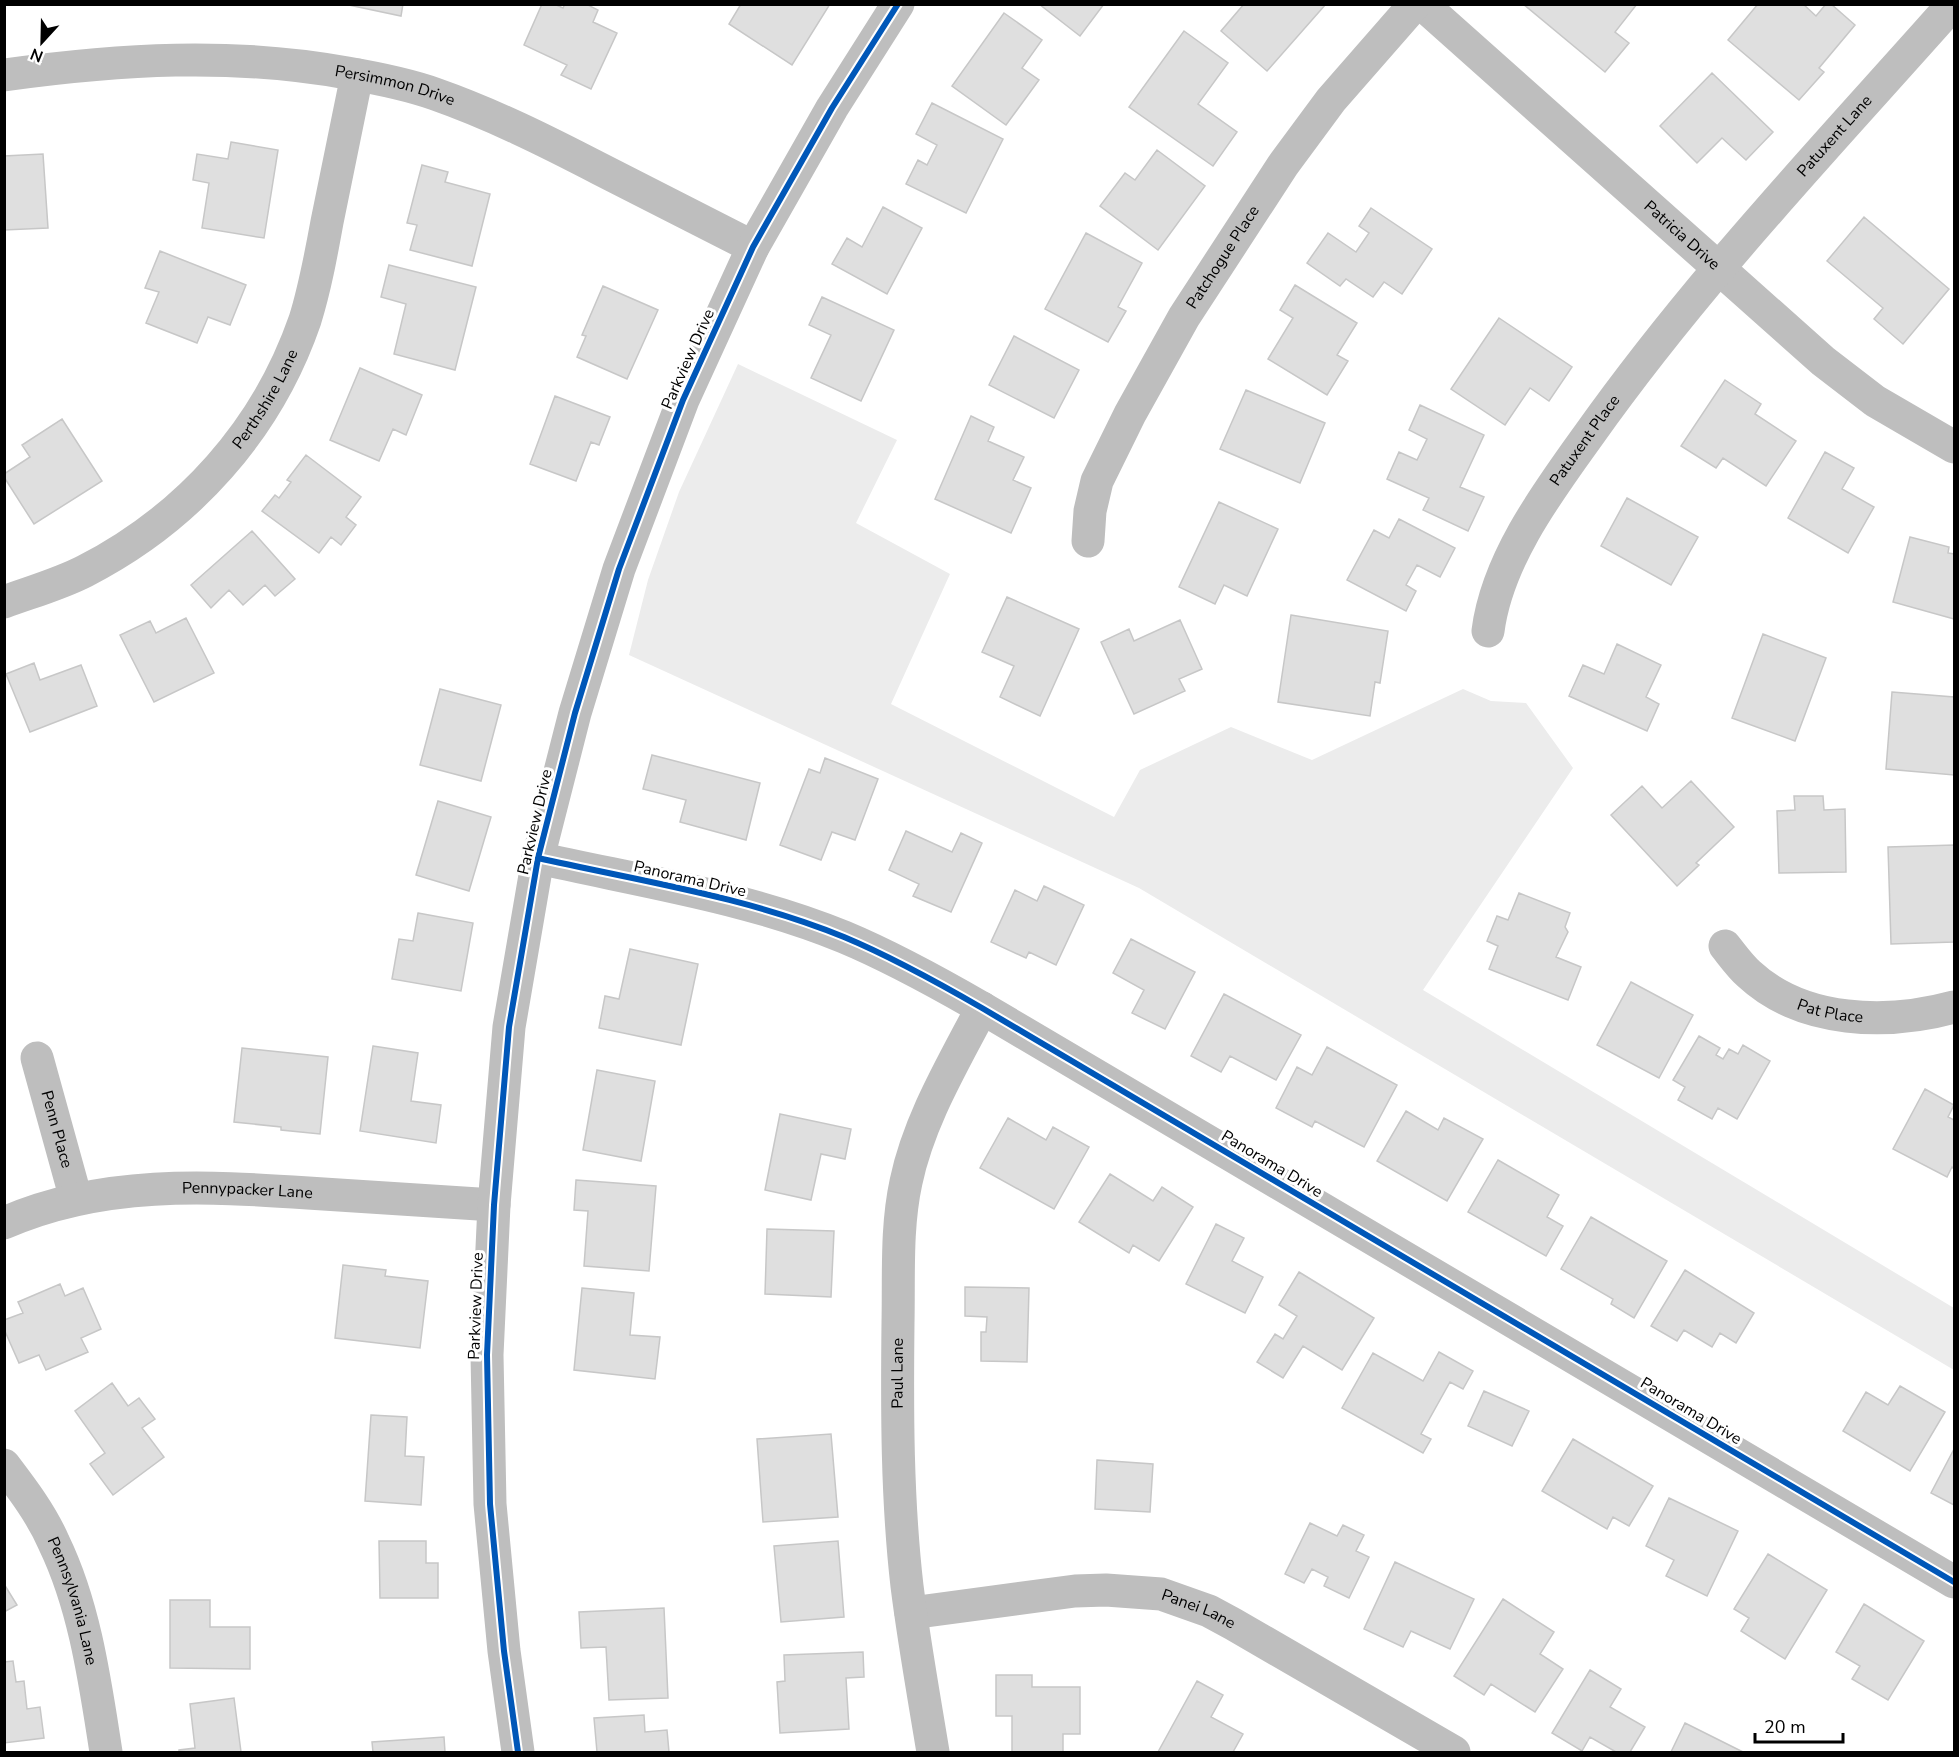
<svg xmlns="http://www.w3.org/2000/svg" width="1959" height="1757" viewBox="0 0 1959 1757" font-family="'Nunito Sans',sans-serif">
  <style>
    .green { fill: #ececec }
    .building { fill: #dfdfdf; stroke: #c7c7c7; stroke-width: 1.5 }
    .lines { fill: none; stroke-linecap: round; stroke-linejoin: round }
    .minor { stroke: #bebebe; stroke-width: 33 }
    .cycleway-casing { stroke: #fff; stroke-width: 10 }
    .cycleway { stroke: #0057b8; stroke-width: 6 }
    .labels { text-anchor: middle; dominant-baseline: central; stroke-width: 6; stroke-linejoin: round; paint-order: stroke }
    .street-label { font-size: 16px; fill: #000; stroke: #fff }
  </style>
  <rect width="100%" height="100%" fill="#fff"/>
  <path class="green" d="M738 364 897 440 856 523 950 574 891 704 1114 817 1140 770 1231 727 1312 760 1463 689 1491 701 1526 703 1573 768 1423 990 1954 1308V1370L1139 888 629 655 648 580 679 492Z"/>
  <path class="building" d="M344 4H403L401 16Z
    M542 4H554L563 8 565 4H586L598 10 593 22 617 33 591 89 561 75 567 65 524 45Z
    M741 4H830L792 65 729 24Z
    M1039 4H1104L1080 36Z
    M1244 4H1326L1267 71 1221 31Z
    M1523 4H1637L1615 32 1629 43 1605 72Z
    M1758 4H1803L1816 16 1826 4H1831L1855 25 1819 68 1824 72 1799 100 1728 40Z
    M1004 13 1042 40 1022 68 1039 80 1006 125 952 86Z
    M1184 31 1228 63 1198 104 1237 132 1213 166 1129 107Z
    M1712 73 1773 132 1746 160 1722 138 1697 163 1660 126Z
    M932 103 1003 139 966 213 906 184 918 160 927 165 937 145 916 134Z
    M231 142 278 150 264 238 202 228 209 183 193 180 197 154 228 159Z
    M1157 150 1205 186 1158 250 1100 206 1125 173 1135 180Z
    M43 154 48 228 4 230V156Z
    M422 165 448 172 445 182 490 194 472 266 410 250 417 225 407 223Z
    M883 207 922 228 887 294 832 264 847 238 862 247Z
    M1371 208 1432 249 1402 294 1384 282 1373 297 1346 279 1340 286 1307 263 1328 233 1356 252 1369 233 1359 226Z
    M1864 217 1949 289 1903 344 1874 319 1883 308 1827 261Z
    M1086 233 1142 263 1118 307 1126 311 1108 342 1045 309Z
    M160 251 246 285 230 325 208 317 197 343 146 323 159 292 145 288Z
    M389 265 476 287 455 370 394 354 406 304 381 297Z
    M1295 285 1357 323 1337 355 1348 361 1327 395 1268 359 1293 318 1280 310Z
    M603 286 658 310 627 379 577 357 586 336 582 335Z
    M822 297 894 330 861 401 811 378 831 335 809 325Z
    M1499 318 1572 367 1549 401 1530 388 1505 425 1451 389Z
    M1014 336 1079 370 1054 418 989 385Z
    M360 368 422 395 406 435 393 429 379 461 330 440Z
    M1725 380 1761 404 1755 414 1796 441 1766 486 1723 458 1716 468 1681 446Z
    M1246 390 1325 423 1300 483 1220 449Z
    M555 396 610 417 599 445 591 442 576 481 530 464Z
    M1420 405 1484 435 1460 487 1484 497 1468 531 1423 510 1429 498 1387 479 1399 452 1417 460 1427 439 1409 430Z
    M971 416 994 427 988 441 1024 457 1013 480 1031 488 1011 533 935 499Z
    M62 419 102 481 34 524 4 477V474L30 457 22 445Z
    M1825 452 1854 468 1842 489 1874 507 1848 553 1788 518Z
    M306 455 361 497 346 517 356 525 341 545 331 537 319 553 262 511 275 495 279 498 291 482 287 480Z
    M1627 498 1698 537 1671 585 1601 546Z
    M1219 502 1278 529 1247 596 1224 585 1215 604 1179 587Z
    M1399 519 1455 548 1440 577 1417 565 1406 585 1416 591 1406 611 1347 580 1374 530 1389 538Z
    M252 531 295 579 275 596 265 585 243 605 229 590 211 608 191 585Z
    M1910 537 1949 547 1948 553 1954 554V619L1893 602Z
    M1007 597 1079 629 1040 716 1000 697 1014 666 982 652Z
    M1291 615 1388 631 1380 683 1375 682 1370 716 1278 702Z
    M186 618 214 673 154 702 120 635 150 621 156 633Z
    M1180 620 1202 669 1179 679 1185 691 1134 714 1101 642 1129 629 1134 641Z
    M1763 634 1826 658 1795 741 1732 718Z
    M1617 644 1661 665 1646 697 1659 704 1647 731 1569 696 1583 665 1604 674Z
    M34 663 40 680 81 665 97 706 30 732 6 674Z
    M440 689 501 705 481 781 420 765Z
    M1892 692 1954 697V775L1886 769Z
    M652 755 760 783 746 840 680 822 686 800 643 789Z
    M825 758 878 779 855 840 832 832 821 860 780 845 809 769 820 773Z
    M1691 781 1734 827 1696 863 1699 865 1677 886 1611 815 1642 786 1662 808Z
    M1794 796H1823L1824 810 1845 809 1846 872 1779 873 1777 811 1795 810Z
    M438 801 491 817 469 891 416 875Z
    M906 831 952 852 961 833 982 843 951 912 913 896 919 884 889 870Z
    M1954 845V942L1891 944 1888 847Z
    M1044 886 1084 905 1056 965 1029 952 1026 958 991 942 1015 890 1037 901Z
    M1519 893 1570 913 1565 927 1568 932 1556 957 1581 967 1568 1000 1489 969 1498 946 1487 941 1497 916 1508 920Z
    M418 913 473 923 461 991 392 979 399 939 413 941Z
    M1131 939 1195 972 1165 1029 1132 1013 1144 990 1113 973Z
    M630 949 698 964 681 1045 599 1028 605 996 619 999Z
    M1631 982 1693 1015 1659 1078 1597 1045Z
    M1224 994 1301 1035 1276 1080 1230 1056 1221 1072 1191 1056Z
    M1699 1036 1720 1048 1716 1055 1723 1059 1729 1049 1738 1054 1743 1045 1770 1061 1737 1119 1718 1108 1712 1119 1678 1100 1685 1087 1673 1080Z
    M373 1046 418 1053 411 1101 441 1105 436 1143 360 1131Z
    M1327 1047 1397 1085 1364 1147 1315 1121 1312 1127 1276 1108 1297 1067 1312 1075Z
    M242 1048 328 1057 320 1134 281 1130V1127L234 1122Z
    M597 1070 655 1081 641 1161 583 1150Z
    M1925 1089 1954 1105 1948 1117 1954 1120V1169L1952 1167 1947 1177 1893 1149Z
    M1406 1111 1438 1130 1444 1118 1483 1139 1447 1201 1377 1161Z
    M780 1114 851 1129 845 1159 821 1154 811 1200 765 1190Z
    M1008 1118 1046 1140 1053 1127 1089 1147 1054 1209 980 1168Z
    M1498 1160 1559 1195 1547 1217 1563 1226 1546 1256 1468 1212Z
    M1110 1174 1153 1201 1162 1187 1193 1207 1159 1261 1133 1245 1129 1253 1079 1222Z
    M576 1180 656 1186 649 1271 584 1266 588 1211 574 1210Z
    M1591 1217 1667 1261 1634 1318 1611 1304 1613 1299 1561 1269Z
    M1216 1224 1244 1238 1232 1261 1263 1277 1245 1313 1186 1284Z
    M767 1229 834 1231 831 1297 765 1294Z
    M343 1265 386 1270 385 1276 428 1281 420 1348 335 1338Z
    M1685 1270 1754 1313 1736 1343 1720 1333 1712 1347 1684 1330 1677 1341 1651 1326Z
    M1299 1272 1374 1318 1342 1370 1303 1346 1283 1378 1257 1362 1275 1334 1283 1339 1297 1316 1279 1305Z
    M60 1284 65 1296 83 1288 101 1329 81 1338 88 1352 46 1370 39 1355 19 1363 4 1329V1320L23 1313 18 1302Z
    M965 1287 1029 1288 1027 1362 981 1361V1332H986L987 1317 965 1316Z
    M582 1288 634 1293 630 1335 660 1337 655 1379 574 1370Z
    M1439 1352 1473 1371 1463 1389 1450 1382 1421 1434 1431 1439 1423 1453 1342 1408 1373 1353 1423 1381Z
    M112 1383 128 1406 139 1398 155 1419 142 1428 164 1457 113 1495 90 1464 105 1453 75 1411Z
    M1900 1386 1945 1412 1910 1471 1843 1431 1866 1392 1888 1405Z
    M1484 1391 1529 1411 1512 1446 1468 1426Z
    M371 1415 407 1417 405 1456 424 1457 421 1505 365 1501Z
    M831 1434 838 1517 763 1522 757 1439Z
    M1573 1439 1653 1486 1629 1526 1613 1517 1607 1529 1542 1491Z
    M1954 1449V1505L1931 1493Z
    M1097 1460 1153 1464 1150 1512 1095 1509Z
    M1669 1498 1738 1531 1707 1596 1666 1576 1674 1560 1646 1546Z
    M1310 1523 1337 1536 1343 1525 1364 1535 1356 1551 1369 1557 1349 1598 1324 1586 1328 1577 1312 1569 1304 1583 1285 1574Z
    M379 1541H426V1563H438V1598H380Z
    M838 1541 844 1617 781 1622 774 1546Z
    M1768 1554 1827 1590 1785 1659 1741 1631 1749 1618 1734 1609Z
    M1395 1562 1474 1599 1450 1649 1411 1631 1403 1647 1364 1629Z
    M4 1584 17 1605 4 1612Z
    M1503 1599 1554 1632 1540 1654 1563 1669 1535 1712 1491 1684 1484 1695 1454 1676Z
    M170 1600H210V1627H250V1669L170 1668Z
    M1864 1604 1924 1641 1888 1700 1852 1679 1860 1666 1836 1652Z
    M664 1608 668 1698 609 1700 606 1647 581 1648 579 1612Z
    M863 1652 864 1677 846 1678 849 1729 780 1733 777 1682 785 1681 784 1655Z
    M13 1661 16 1682 24 1681 27 1709 40 1707 44 1738 4 1743V1662Z
    M1590 1670 1621 1689 1610 1707 1645 1727 1630 1752H1616L1590 1737 1582 1751 1552 1733Z
    M996 1675H1032V1687H1080V1734H1063V1752H1012V1716H996Z
    M1197 1681 1223 1695 1211 1717 1243 1734 1233 1752H1158Z
    M234 1698 241 1752H179V1750L195 1748 190 1704Z
    M644 1715 645 1732 667 1730 669 1752H597L594 1718Z
    M1685 1723 1743 1752H1671Z
    M444 1737 445 1752H373L372 1742Z"/>
  <g class="lines">
    <g class="minor">
      <path id="s1" d="M1422 4 1823 361 1875 401 1954 447"/>
      <path id="s2" d="M4 75C120 59 231 52 347 73 376 78 407 84 435 94 492 114 546 141 600 169 651 195 702 221 753 247"/>
      <path id="s3" d="M1088 541 1090 511 1097 481 1130 414 1184 317 1283 165 1331 100 1415 4"/>
      <path id="s4" d="M4 602C31 592 60 584 85 571 188 518 267 430 305 320 315 288 321 255 327 222 337 173 347 124 357 75"/>
      <path id="s5" d="M1488 631C1497 560 1547 493 1588 436 1697 282 1828 145 1953 4"/>
      <path d="M538 858C640 881 747 897 844 937 892 957 937 982 982 1008L1954 1582"/>
      <path id="s6" d="M1725 946C1733 956 1740 966 1749 974 1803 1024 1888 1025 1954 1007"/>
      <path id="s7" d="M37 1058 76 1199"/>
      <path id="s8" d="M4 1223C102 1180 205 1186 308 1193 370 1197 432 1201 494 1205"/>
      <path id="s9" d="M4 1465C23 1490 42 1515 54 1543 85 1607 95 1682 106 1752"/>
      <path id="s10" d="M911 1613 1075 1591 1106 1590 1161 1594 1209 1611 1233 1624 1454 1752"/>
      <path d="M518 1752 504 1651 490 1504 487 1355 494 1205 509 1027 538 858 575 713 619 569 683 400 753 247 832 108 898 4"/>
      <path id="s11" d="M933 1752C924 1697 914 1642 907 1586 897 1499 897 1411 898 1323 899 1276 896 1228 906 1182 919 1120 953 1064 982 1008"/>
    </g>
    <defs>
      <path id="cycleway" d="M538 858C640 881 747 897 844 937 892 957 937 982 982 1008L1954 1582
        M518 1752 504 1651 490 1504 487 1355 494 1205 509 1027 538 858 575 713 619 569 683 400 753 247 832 108 898 4"/>
    </defs>
    <use href="#cycleway" class="cycleway-casing"/>
    <use href="#cycleway" class="cycleway"/>
  </g>
  <g class="labels">
    <g class="street-label">
      <text stroke="none"><textPath href="#s2" startOffset="394">Persimmon Drive</textPath></text>
      <text stroke="none"><textPath href="#s5" startOffset="610">Patuxent Lane</textPath></text>
      <text stroke="none"><textPath href="#s1" startOffset="348">Patricia Drive</textPath></text>
      <text stroke="none"><textPath href="#s3" startOffset="318">Patchogue Place</textPath></text>
      <text transform="translate(688 359) rotate(-66)">Parkview Drive</text>
      <text stroke="none"><textPath href="#s4" startOffset="340">Perthshire Lane</textPath></text>
      <text stroke="none"><textPath href="#s5" startOffset="216">Patuxent Place</textPath></text>
      <text transform="translate(535 822) rotate(-77)">Parkview Drive</text>
      <text transform="translate(690 879) rotate(13)">Panorama Drive</text>
      <text stroke="none"><textPath href="#s6" startOffset="128">Pat Place</textPath></text>
      <text stroke="none"><textPath href="#s7" startOffset="74">Penn Place</textPath></text>
      <text transform="translate(1272 1164) rotate(31)">Panorama Drive</text>
      <text stroke="none"><textPath href="#s8" startOffset="248">Pennypacker Lane</textPath></text>
      <text transform="translate(476 1306) rotate(-88)">Parkview Drive</text>
      <text stroke="none"><textPath href="#s11" startOffset="381">Paul Lane</textPath></text>
      <text transform="translate(1691 1411) rotate(31)">Panorama Drive</text>
      <text stroke="none"><textPath href="#s9" startOffset="154">Pennsylvania Lane</textPath></text>
      <text stroke="none"><textPath href="#s10" startOffset="292">Panei Lane</textPath></text>
    </g>
  </g>
  <rect width="1959" height="1757" fill="none" stroke="#000000" stroke-width="12"/>
  <g transform="translate(42 42) rotate(202)" stroke="#ffffff" stroke-width="4.5" paint-order="stroke">
  <path d="M0-4.5L10 22L0 15L-10 22Z" fill="#000000"/>
  <text y="-9" font-size="16" font-weight="bold" text-anchor="middle" fill="#000000">N</text>
  </g>
  <path d="M1755 1733v9h88v-9" fill="none" stroke="#000000" stroke-width="3"/>
  <text x="1764" y="1733" font-size="18" fill="#000000" stroke="#ffffff" stroke-width="4.5" paint-order="stroke">20 m</text>
</svg>
